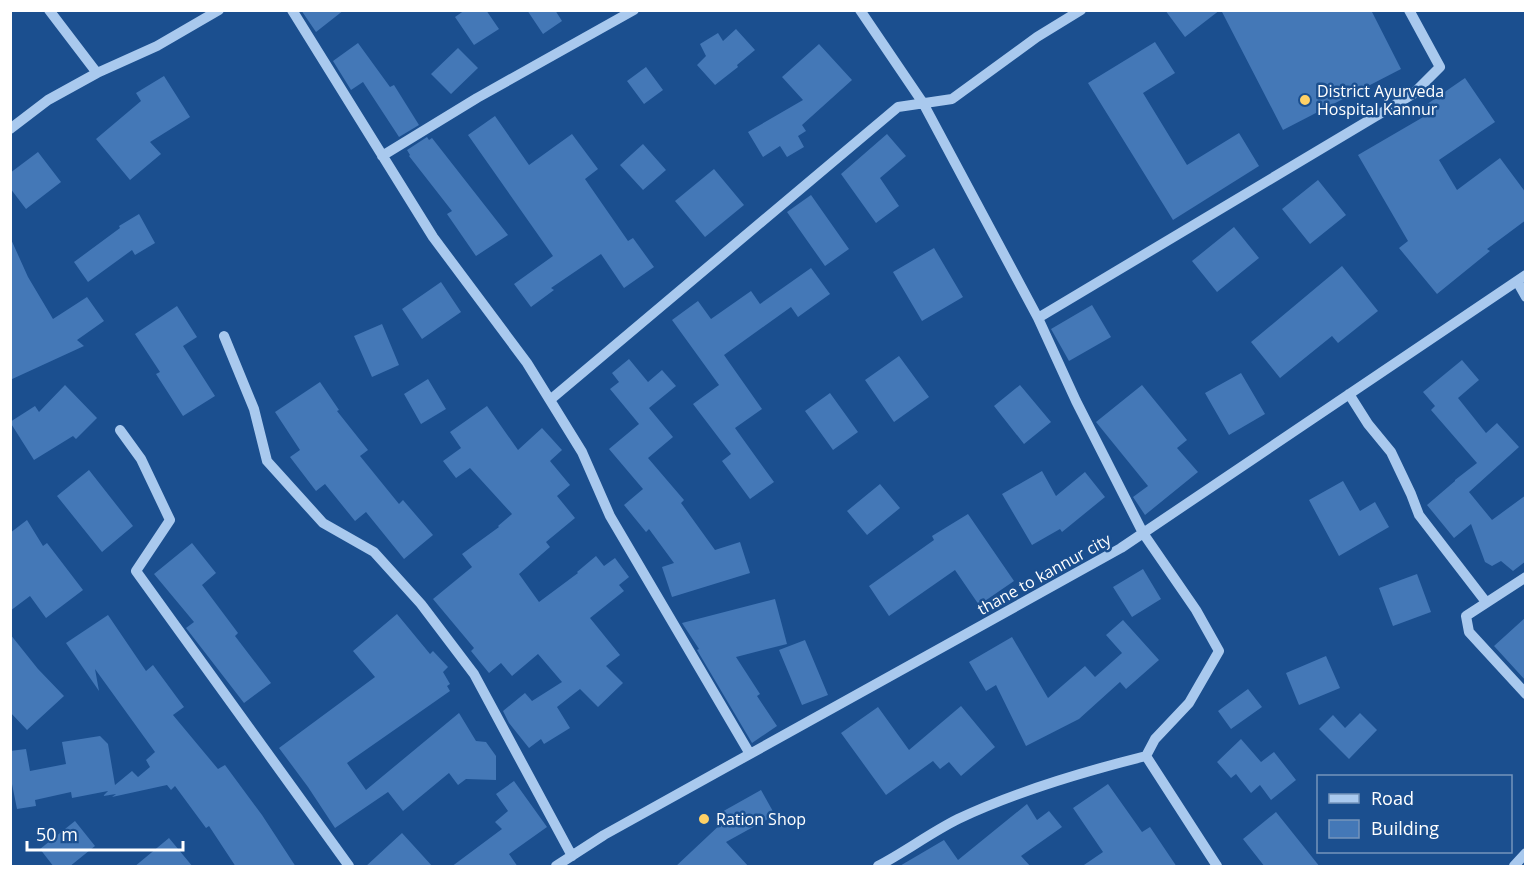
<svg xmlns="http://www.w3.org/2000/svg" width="1536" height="877" viewBox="0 0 1536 877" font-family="'Open Sans',sans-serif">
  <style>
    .building { fill: #4478b7 }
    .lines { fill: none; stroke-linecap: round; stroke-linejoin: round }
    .minor { stroke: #a9c9ee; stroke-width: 10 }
    .poi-dot { fill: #ffd166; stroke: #1b4f8f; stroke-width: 2 }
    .labels { text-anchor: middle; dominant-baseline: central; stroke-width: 5; stroke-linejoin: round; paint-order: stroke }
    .poi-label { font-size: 16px; fill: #fff; stroke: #1b4f8f; text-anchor: start }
    .street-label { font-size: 16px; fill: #fff; stroke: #1b4f8f }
  </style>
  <rect width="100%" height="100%" fill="#1b4f8f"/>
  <path class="building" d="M301 10H344L316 32Z
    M465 10H486L499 29 474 45 455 17Z
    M527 10H555L562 21 543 34Z
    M1165 10H1220L1185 37Z
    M1221 10H1371L1401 69 1283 130Z
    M736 29 755 50 737 65 738 67 715 85 697 65 706 56 700 44 718 33 723 41Z
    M1155 42 1175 73 1143 93 1187 165 1239 133 1259 166 1173 220 1088 83Z
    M358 43 390 87 394 85 419 125 399 137 363 82 351 90 333 61Z
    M819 44 852 80 802 125 806 131 798 136 804 147 787 157 780 146 763 157 748 132 803 100 782 77Z
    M458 48 478 68 451 94 431 74Z
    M646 67 663 90 644 104 627 81Z
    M164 76 190 117 150 142 161 154 130 180 96 139 141 101 136 93Z
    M1465 78 1495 122 1439 160 1457 190 1500 158 1526 193V220L1487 249 1490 251 1437 294 1399 248 1408 241 1358 155 1425 116 1420 109Z
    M495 116 529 165 572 134 598 169 585 179 628 241 633 238 654 267 624 288 601 254 551 288 554 290 531 307 514 284 553 256 468 135Z
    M887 134 906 156 880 178 899 206 876 223 841 174Z
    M427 137 429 140 432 138 508 235 476 256 447 214 452 211 409 156 410 155 407 150Z
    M643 144 666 170 643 190 620 165Z
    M38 152 61 182 26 209 10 188V173Z
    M714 169 744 205 705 237 675 201Z
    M1318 180 1346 215 1310 244 1282 209Z
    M811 195 849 249 825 266 787 212Z
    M139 214 155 243 135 255 132 250 88 282 74 262 120 228 119 226Z
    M1234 227 1259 258 1217 292 1192 261Z
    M10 237 28 277 53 319 87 297 104 321 77 340 84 346 10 380Z
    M934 248 963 297 922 321 893 272Z
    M1342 266 1378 311 1338 343 1332 336 1280 378 1251 342Z
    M811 268 830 294 798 317 791 307 724 355 762 409 735 428 774 482 750 499 722 461 731 454 693 404 719 385 672 320 698 301 711 319 751 291 760 304Z
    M441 282 461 312 422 339 402 309Z
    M1092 305 1111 337 1069 361 1051 329Z
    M177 306 197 337 183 346 215 396 183 416 156 374 160 372 135 334Z
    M382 324 399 365 372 377 354 336Z
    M899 356 929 397 894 422 865 380Z
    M629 359 648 382 662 370 676 386 649 408 673 437 648 458 684 500 681 503 715 550 740 542 750 573 672 597 662 567 674 563 649 529 646 532 624 505 643 489 609 449 639 424 610 389 619 382 612 373Z
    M1462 360 1479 380 1458 398 1486 433 1497 423 1519 447 1469 492 1492 520 1526 495V561L1513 571 1501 561 1492 566 1485 562 1471 524 1454 538 1427 505 1455 481V480L1477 463 1431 410 1435 406 1423 392Z
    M1241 373 1265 414 1229 435 1205 393Z
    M428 379 446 409 421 424 404 394Z
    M320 382 339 410 337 411 368 450 360 456 399 504 403 500 433 535 404 559 366 512 355 521 325 484 316 491 290 457 300 450 275 412Z
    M65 385 97 418 76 439 73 436 34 460 10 422 35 406 39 412Z
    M1020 385 1051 422 1024 444 994 406Z
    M1142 385 1187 440 1177 448 1198 472 1145 515 1133 497 1148 486 1096 422Z
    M830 393 858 432 833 450 805 411Z
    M487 406 518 450 542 428 562 450 550 461 570 485 557 496 575 518 546 542 550 547 519 574 539 602 578 573 577 572 596 556 604 566 615 558 629 577 619 585 624 591 590 618 620 655 606 666 623 683 598 707 580 689 557 707 570 728 544 744 541 739 529 748 509 723 503 711 525 693 532 701 562 682 538 654 512 676 501 663 489 673 471 651 474 648 433 599 472 567 462 554 499 527 498 526 512 514 470 468 456 478 443 461 461 448 450 432Z
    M89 470 133 526 102 552 57 496Z
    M1042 471 1056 496 1085 472 1105 497 1062 532 1060 529 1032 545 1002 494Z
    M1343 481 1360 511 1375 502 1389 527 1339 556 1309 500Z
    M880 484 900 508 867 535 847 511Z
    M968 514 1014 581 979 605 955 570 889 616 869 586 934 540 932 536Z
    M27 520 43 546 47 543 83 590 46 618 30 596 10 611V533Z
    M192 543 216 573 202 585 238 633 235 636 271 683 244 703 186 628 194 622 154 574Z
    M1143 569 1161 599 1132 617 1113 587Z
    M1417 574 1431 612 1393 626 1379 588Z
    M775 599 787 644 736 657 760 694 757 696 777 726 752 743 697 650 699 649 682 623Z
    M397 614 430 654 433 651 448 667 443 672 450 684 447 686 450 691 347 763 366 790 459 713 476 741 486 742 496 756V780L466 779 458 785 449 773 403 811 388 792 335 828 308 787 279 748 375 677 353 651Z
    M108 615 146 671 153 665 184 707 173 715 218 769 225 765 262 815 296 867H236L209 826 206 828 175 786 171 790 167 785 112 797 116 794 103 796 108 791 72 798 71 792 35 800 36 806 17 809 10 774V751L26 749 30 771 66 764 62 742 100 736 108 744 115 785 132 771 138 777 150 767 146 760 155 752 95 669 99 691 66 643Z
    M1526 617V681L1494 646Z
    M1123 620 1159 660 1126 689 1120 682 1079 719 1026 746 996 685 986 691 969 662 1012 637 1048 698 1085 666 1095 677 1122 653 1106 635Z
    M10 634 38 669 64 696 27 730 10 712Z
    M805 640 828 695 802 705 779 650Z
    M1326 656 1340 688 1299 705 1286 673Z
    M1248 689 1262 707 1231 729 1218 711Z
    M961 706 995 747 961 776 949 762 940 769 933 761 886 795 841 733 878 707 909 750Z
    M1360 713 1377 730 1349 759 1319 729 1333 715 1345 728Z
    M1241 739 1261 762 1274 752 1296 780 1271 800 1260 785 1251 793 1236 774 1231 778 1217 762Z
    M514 781 547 827 509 854 518 867H451L502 829 495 822 508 811 496 794Z
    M1108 784 1142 832 1150 827 1177 867H1081L1103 852 1073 808Z
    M761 790 775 815 726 842 749 867H675L724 821 720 813Z
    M1027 804 1037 820 1049 811 1062 827 1021 856 1031 867H898L944 840 958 860Z
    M1276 812 1320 867H1265L1243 839Z
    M75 821 95 846 69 867H54L40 849Z
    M402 833 433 867H365Z
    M169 838 193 867H134Z"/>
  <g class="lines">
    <path class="minor" d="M49 10 97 73 157 46 219 10
      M292 10 433 237 527 363 582 452 610 516 750 754
      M860 10 923 103 1038 318 1076 401 1143 533 1196 610 1219 651 1189 703 1155 739 1146 756 1217 866
      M10 129 48 100 97 73
      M382 156 477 98 634 10
      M1517 281 1526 297
      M1038 318 1413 94 1440 67 1409 10
      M224 336 254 409 267 461 323 523 374 552 421 604 474 674 572 856
      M1349 394 1368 424 1391 452 1411 494 1419 515 1486 602
      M550 400 898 107 952 99 1037 37 1081 10
      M120 430 141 459 170 520 136 571 349 866
      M1526 577 1466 616 1469 632 1526 694
      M556 866 604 835 1121 548 1526 275
      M878 866C905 852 930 833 958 819 1017 791 1082 772 1146 756
      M1514 866 1526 853"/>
  </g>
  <g class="poi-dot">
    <circle cx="1305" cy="100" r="6"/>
    <circle cx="704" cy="819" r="6"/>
  </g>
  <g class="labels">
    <g class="poi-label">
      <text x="1317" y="91">District Ayurveda<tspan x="1317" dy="18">Hospital Kannur</tspan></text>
      <text x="716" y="819">Ration Shop</text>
    </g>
    <g class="street-label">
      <text transform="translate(1044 574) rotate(-29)">thane to kannur city</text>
    </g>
  </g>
  <rect width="1536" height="877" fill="none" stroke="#ffffff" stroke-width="24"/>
  <rect x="1317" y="775" width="195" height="78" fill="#1b4f8f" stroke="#7695bc" stroke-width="1.5"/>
  <rect x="1329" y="794" width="30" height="9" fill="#a9c9ee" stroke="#7695bc" stroke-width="1.5"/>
  <text x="1371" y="805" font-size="18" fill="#ffffff">Road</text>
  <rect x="1329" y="820" width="30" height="18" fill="#4478b7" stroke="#7695bc" stroke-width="1.5"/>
  <text x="1371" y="835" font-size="18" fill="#ffffff">Building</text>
  <path d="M27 841v9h156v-9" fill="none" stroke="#ffffff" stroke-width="3"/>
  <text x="36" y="841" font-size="18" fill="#ffffff" stroke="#1b4f8f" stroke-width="4.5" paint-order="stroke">50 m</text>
</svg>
